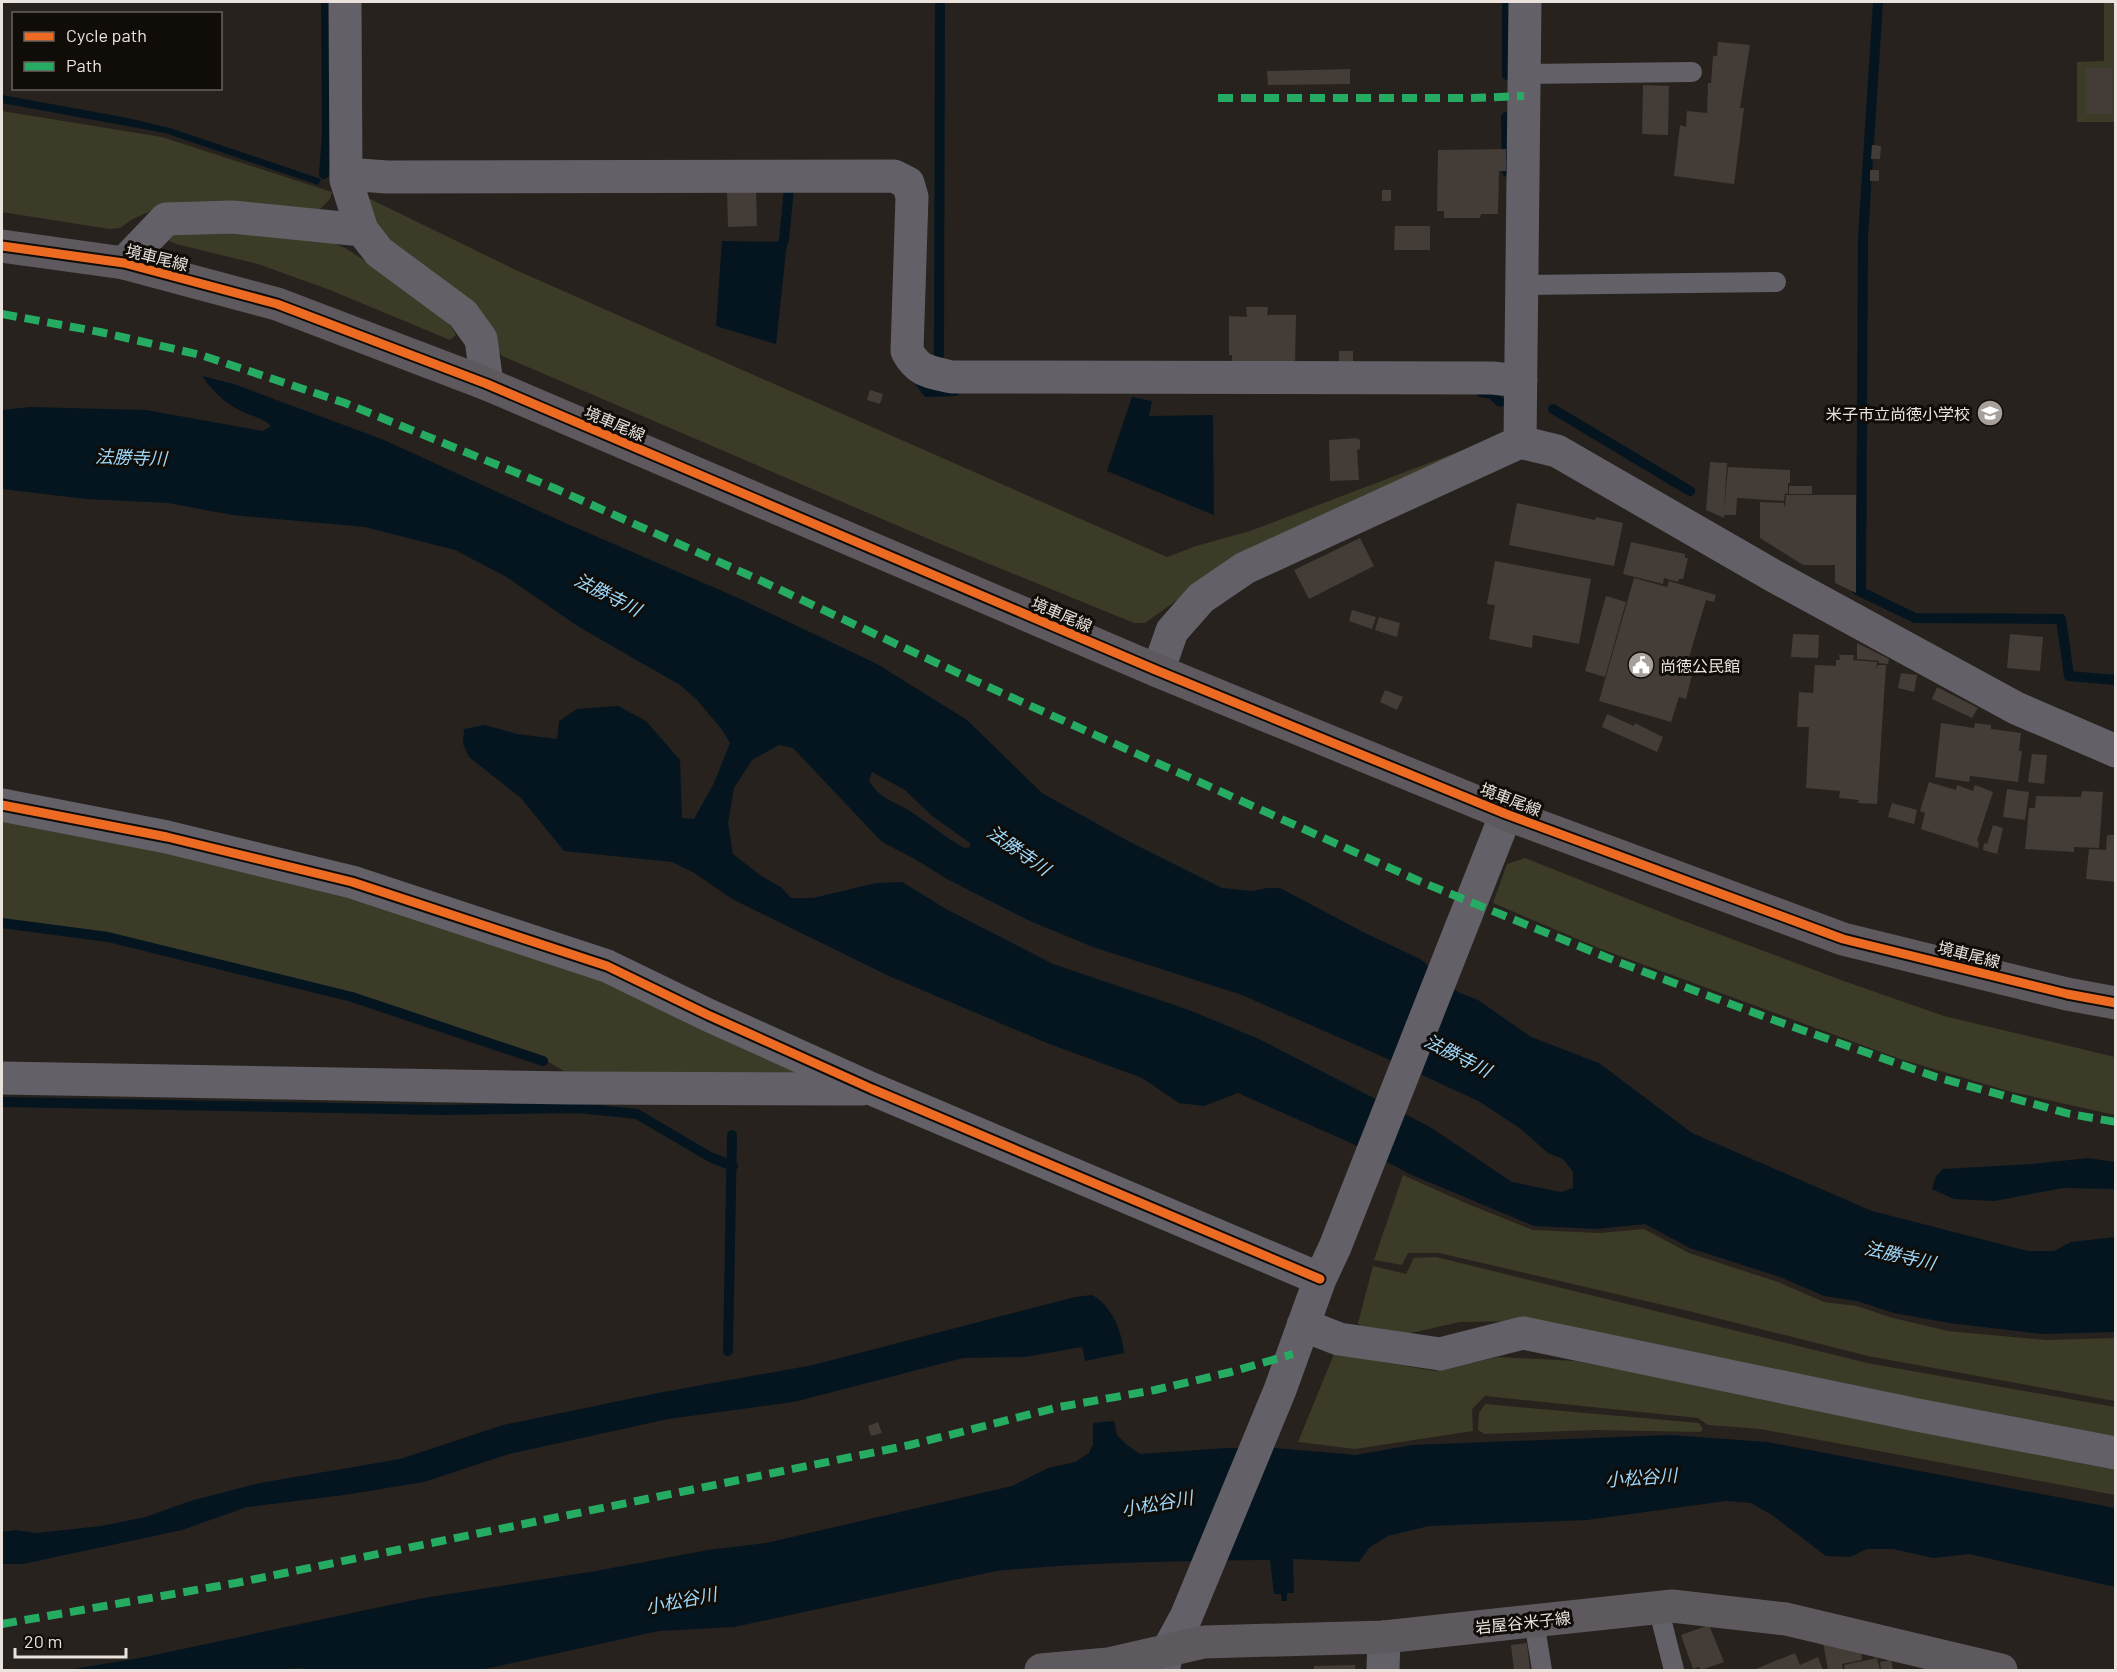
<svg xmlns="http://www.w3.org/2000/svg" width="2117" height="1672" viewBox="0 0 2117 1672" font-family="Barlow,'Noto Sans JP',sans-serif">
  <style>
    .green { fill: #3b3b27 }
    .water { fill: #041520; fill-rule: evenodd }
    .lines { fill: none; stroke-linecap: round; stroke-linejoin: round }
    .stream { stroke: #041520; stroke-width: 10 }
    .building { fill: #443c36 }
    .service { stroke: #636068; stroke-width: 20 }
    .minor { stroke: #636068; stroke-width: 33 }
    .secondary { stroke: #5d595e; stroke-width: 33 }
    .quiet { stroke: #26ab63; stroke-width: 8; stroke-dasharray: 15 8; stroke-linecap: butt }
    .cycleway-casing { stroke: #100c08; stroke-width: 13 }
    .cycleway { stroke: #ed6a23; stroke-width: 9 }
    .labels { text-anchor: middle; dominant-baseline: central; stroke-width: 6; stroke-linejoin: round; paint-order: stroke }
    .street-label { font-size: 16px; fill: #eae2dd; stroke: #100c08 }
    .poi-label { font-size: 16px; fill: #eae2dd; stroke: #100c08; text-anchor: end }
    .water-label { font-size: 18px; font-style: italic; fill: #9dd8fb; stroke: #100c08 }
  </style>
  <rect width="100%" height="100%" fill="#27221d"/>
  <path class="green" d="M2104 2H2115V122H2077V62L2104 61Z
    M2 111 162 137 332 192 330 199 319 210 161 206 131 220 120 228 109 229 2 212Z
    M362 195 518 271 1167 557 1196 546 1250 531 1497 437 1211 576 1145 623H1134L938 543 502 356 491 341 386 239 366 216Z
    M209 229 333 243 345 248C367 262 450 314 456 335L450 340 330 290 258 264 176 244 166 239 170 231Z
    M2 816 140 837 518 942 820 1074 579 1080 542 1058 350 994 107 935 2 921Z
    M1525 858 1676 918 1841 980 1944 1016 2115 1057V1115L2008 1091 1900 1059 1601 949 1493 903 1507 864Z
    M1403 1175 1463 1202 1533 1230 1600 1233 1644 1229 1689 1253 1778 1282 1824 1302 1857 1306 1893 1318 1948 1331 2046 1340 2115 1338V1401L1868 1356 1689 1311 1439 1253H1408L1402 1265 1374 1260Z
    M1436 1257 1867 1363 2115 1407V1440L1529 1321 1460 1322 1406 1334 1364 1331 1358 1323 1373 1266 1406 1274 1414 1258Z
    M1334 1354 1435 1371 1498 1357 1575 1361 2115 1465V1495L1760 1429 1708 1425 1698 1418 1485 1396 1472 1409 1473 1431 1355 1449 1298 1442Z
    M1485 1404 1699 1423 1703 1429 1700 1432 1596 1430 1485 1434 1478 1430 1479 1413Z"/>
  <path class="water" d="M2 95 128 118 170 128 321 179 318 185 165 133 2 103Z
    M722 241 787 242 776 344 716 326Z
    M202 376 234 384 384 440 563 522 736 597 877 664 967 720 1042 793 1128 841 1222 888 1253 891 1267 888H1280L1363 932 1420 959 1458 992 1478 1000 1531 1037 1599 1063 1692 1133 1872 1211 2028 1251H2054L2071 1242 2115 1237V1332L2043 1334 1949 1323 1894 1313 1857 1301 1824 1296 1780 1277 1690 1248 1645 1224 1597 1229 1534 1226 1412 1175 1351 1143 1238 1093 1204 1106 1179 1103 1142 1078 1047 1043 889 976 732 899 693 872 672 862 564 851 521 798 469 757 463 744 464 729 485 725 517 734 557 739 559 721 577 709 618 706 646 721 680 760 682 818 694 819 714 783 730 743 723 731 697 700 680 685 579 627 505 576 455 550 365 527 232 515 168 503 86 499 2 489V410L30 407 146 410 263 431 271 426C263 418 251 416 241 411 224 403 213 391 202 376ZM779 745 793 748 882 842 915 859 947 879 1030 921 1093 947 1242 995 1388 1059 1480 1102 1521 1129 1548 1153 1563 1159 1573 1172V1188L1561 1192 1512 1182 1430 1127 1259 1039 1189 1010 1053 964 946 909 902 882 876 883 813 898H791L782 888 760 875 733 854 728 823 734 788 752 760ZM872 772 905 790 932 816 970 843V847L965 848C945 838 929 823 910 811 895 802 877 797 869 780Z
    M1132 397 1152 401 1149 416 1213 415 1214 515 1107 471Z
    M2088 1158 2115 1162V1189L2063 1188 1994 1201 1954 1199 1932 1189 1936 1176 1943 1169 2033 1164Z
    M1092 1295C1112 1306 1122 1331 1124 1353L1085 1361 1082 1347 1025 1357 963 1358 794 1402 668 1419 509 1454 424 1482 344 1495 247 1507 182 1530 23 1564H2V1532L16 1530 36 1533 101 1526 146 1517 190 1501 260 1483 400 1459 503 1425 658 1393 813 1365 1075 1297Z
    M1114 1421 1117 1435 1127 1445 1140 1454 1226 1448H1275L1356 1455 1412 1445 1670 1435 1767 1442 2115 1508V1587L1969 1554 1933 1558 1893 1549H1867L1850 1557 1826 1556 1772 1515 1751 1503 1726 1501 1587 1520 1429 1526 1388 1536 1370 1547 1359 1562 1293 1559 1294 1593H1287V1601H1282L1281 1594H1274L1270 1560C1179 1561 1087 1562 996 1571L734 1627 659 1631 480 1670H312L299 1668 275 1670H67L140 1658 423 1598 596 1571 708 1550 766 1543 1012 1486 1048 1468 1075 1462 1089 1453 1093 1444V1423Z"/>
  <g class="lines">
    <path class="stream" d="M1507 75V2
      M1506 117 1507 172
      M324 174 327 134 326 2
      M777 253 784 240 789 188
      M939 355 940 2
      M916 376 927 392 955 391
      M1481 392 1492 394 1500 402
      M1553 409 1690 491
      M1857 590 1915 618 2061 619 2069 676 2116 680
      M1861 591 1863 237 1878 2
      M2 923 108 937 352 997 543 1061
      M2 1102 443 1110 578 1108 637 1114 710 1157 733 1166
      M728 1351 732 1135"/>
  </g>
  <path class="building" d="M1718 42 1750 45 1740 108H1744L1734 184 1674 176 1680 125 1686 127 1687 111 1707 113 1708 83H1711L1713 56H1717Z
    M2086 68H2112V114H2086Z
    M1350 69V84L1268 85 1267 71Z
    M1643 85 1669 86 1668 135 1642 134Z
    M1872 145 1881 146 1880 159H1871Z
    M1506 149V171H1499L1498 214H1481L1480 218H1444V211H1437L1438 150Z
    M1870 170H1879V181H1870Z
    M756 190 757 226 728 227 727 191Z
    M1382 190H1391V201H1382Z
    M1395 226H1430V250H1394Z
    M1246 307H1268L1267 315H1296L1295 365 1232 364V355H1229V316L1247 317Z
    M1339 351H1353V367L1339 368Z
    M870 390 883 394 880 404 867 400Z
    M1358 438 1357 440 1360 439V449L1357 450 1359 480 1330 481 1329 440Z
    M1710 462 1727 463 1724 511 1728 467 1790 470V483H1788V494L1785 493 1784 501 1737 498 1736 515H1724V518L1706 510Z
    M1789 486H1812V494H1789Z
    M1786 495H1856V593L1835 583V565H1803L1760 538V502L1784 503 1785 508Z
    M1517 503 1595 520 1596 517 1623 523 1614 566 1509 545Z
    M1360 538 1374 566 1309 599 1294 570Z
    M1631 542 1685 554V558H1688L1683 579H1679L1678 582 1664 578 1663 584 1623 574Z
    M1495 561 1591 579 1579 644 1533 635 1532 648 1489 639 1495 605 1487 604Z
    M1634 578 1667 587 1669 581 1716 595 1714 602 1706 600 1687 664 1694 667 1686 699 1679 697 1671 722 1599 701Z
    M1606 596 1626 602 1605 677 1585 671Z
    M1352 610 1376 617 1372 629 1349 621Z
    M1379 617 1400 623 1397 637 1375 630Z
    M1793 634 1819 635 1818 658 1791 657Z
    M2010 634 2043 637 2040 671 2007 668Z
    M1857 643 1889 659 1888 664 1878 663 1879 661 1857 659Z
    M1839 655H1854L1853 660 1877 662 1876 669 1878 665H1886L1877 804 1858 803 1859 800 1839 798 1840 791 1806 788 1809 727H1797L1799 692 1813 693 1815 665 1836 666V660H1840Z
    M1901 673 1917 675 1914 692 1898 688Z
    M1937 687 1978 708 1972 718 1932 699Z
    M1385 690 1403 697 1397 710 1380 702Z
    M1607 714 1634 726 1635 723 1663 737 1657 752 1602 727Z
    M1941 723 1974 728 1975 723 1991 725V729L2021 733 2019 751H2022L2018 782 1970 776 1969 782 1935 777Z
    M2032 754 2047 755 2044 784 2028 782Z
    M1929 782 1956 790 1957 785 1973 791 1975 785 1993 792 1977 841 1979 842 1978 848 1921 829 1925 813 1920 811Z
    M2007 789 2029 792 2025 820 2003 817Z
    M2082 791 2103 792 2099 848 2074 847V852L2025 849 2029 808H2035L2036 796 2081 797Z
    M1892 803 1917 810 1914 824 1888 817Z
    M1993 825 2003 828 1997 854 1983 850 1984 843 1987 844Z
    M2107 835H2116V882L2086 879 2089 849 2106 850Z
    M878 1422 882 1433 871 1436 868 1426Z
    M1709 1625 1724 1662 1701 1670 1699 1667 1693 1669 1681 1635Z
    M1823 1642 1861 1652 1862 1660 1842 1664 1843 1670H1828Z
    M1527 1643 1530 1670H1514L1511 1645Z
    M1795 1653 1800 1665 1818 1657 1823 1670H1753Z
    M1877 1658 1880 1670H1845L1844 1665Z
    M1891 1660 1893 1670H1881L1880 1662Z
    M1355 1665V1670H1314V1666Z"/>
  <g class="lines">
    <path class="service" d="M1524 74 1692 72
      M1522 285 1776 282
      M1658 1607 1674 1670
      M1534 1621 1542 1670"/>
    <path class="minor" d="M345 2 346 180 362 230
      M346 174 387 177 894 176 908 183 912 197 907 351C918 372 930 372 952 377L1492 378 1521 381
      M124 263 166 219 232 217 362 230 379 252 463 314 481 339 487 384
      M1520 442 1525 2
      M1158 671 1172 631 1201 598 1245 568 1520 442 1557 451 1772 575 2016 708 2116 751
      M2 805 167 837 352 882 607 966 708 1015 872 1089 1320 1279
      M2 1078 571 1088 862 1089
      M1303 1325 1339 1339 1440 1354 1523 1333 1917 1415 2116 1453
      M1163 1670 1168 1650 1186 1617 1280 1390 1320 1279 1335 1247 1506 814
      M1383 1670 1384 1637"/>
    <path class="secondary" d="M2 246 124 263 277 304 487 384 1158 671 1506 814 1843 939 2067 994 2116 1003
      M1041 1670 1108 1664 1204 1642 1384 1637 1672 1606 1786 1619 2001 1670"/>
    <path class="quiet" d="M1218 98H1471L1524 96
      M2 314 100 332 201 355 345 403 554 488 755 578 971 679 1419 881 1618 962 1768 1018 1936 1077 2070 1114 2116 1122
      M2 1624 236 1583 910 1445 1059 1407 1155 1390 1231 1372 1293 1354"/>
    <defs>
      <path id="cycleway" d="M2 246 124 263 277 304 487 384 1158 671 1506 814 1843 939 2067 994 2116 1003
        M2 805 167 837 352 882 607 966 708 1015 872 1089 1320 1279"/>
    </defs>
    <use href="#cycleway" class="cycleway-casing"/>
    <use href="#cycleway" class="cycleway"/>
  </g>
  <defs>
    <symbol id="school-disc" viewBox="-11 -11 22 22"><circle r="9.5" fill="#a69f9a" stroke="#100c08"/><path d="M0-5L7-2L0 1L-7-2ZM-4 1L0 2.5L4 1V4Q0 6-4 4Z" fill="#fff"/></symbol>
    <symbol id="civic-disc" viewBox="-11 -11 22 22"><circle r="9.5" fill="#a69f9a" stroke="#100c08"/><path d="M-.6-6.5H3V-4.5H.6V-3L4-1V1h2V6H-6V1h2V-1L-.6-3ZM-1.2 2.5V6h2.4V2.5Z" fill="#fff"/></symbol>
  </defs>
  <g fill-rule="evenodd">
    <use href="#school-disc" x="1975" y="398" width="30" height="30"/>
    <use href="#civic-disc" x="1626" y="650" width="30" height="30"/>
  </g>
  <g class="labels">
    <g class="street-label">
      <text transform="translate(157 257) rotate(14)">境車尾線</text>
      <text transform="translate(615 423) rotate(23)">境車尾線</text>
      <text transform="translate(1062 614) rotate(23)">境車尾線</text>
      <text transform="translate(1511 799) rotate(21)">境車尾線</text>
      <text transform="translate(1969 954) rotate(14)">境車尾線</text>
      <text transform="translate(1523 1622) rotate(-6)">岩屋谷米子線</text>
    </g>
    <g class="poi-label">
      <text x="1970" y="413">米子市立尚徳小学校</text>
      <text x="1660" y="665" text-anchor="start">尚徳公民館</text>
    </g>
    <g class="water-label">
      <text transform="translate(131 457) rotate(2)">法勝寺川</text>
      <text transform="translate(608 594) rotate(27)">法勝寺川</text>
      <text transform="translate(1019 850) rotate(35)">法勝寺川</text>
      <text transform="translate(1458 1055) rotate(27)">法勝寺川</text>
      <text transform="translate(1900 1255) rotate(13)">法勝寺川</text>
      <text transform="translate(1641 1477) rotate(-4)">小松谷川</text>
      <text transform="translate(1157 1503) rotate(-10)">小松谷川</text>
      <text transform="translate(681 1600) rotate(-11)">小松谷川</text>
    </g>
  </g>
  <rect width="2117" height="1672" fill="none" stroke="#eae2dd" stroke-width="6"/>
  <rect x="12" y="12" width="210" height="78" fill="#100c08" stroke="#67625d" stroke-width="1.5"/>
  <rect x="24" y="32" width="30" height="9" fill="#ed6a23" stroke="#67625d" stroke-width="1.5"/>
  <text x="66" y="42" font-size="18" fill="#eae2dd">Cycle path</text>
  <rect x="24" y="62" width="30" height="9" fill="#26ab63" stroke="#67625d" stroke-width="1.5"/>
  <text x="66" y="72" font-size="18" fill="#eae2dd">Path</text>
  <path d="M15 1648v9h111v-9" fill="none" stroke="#eae2dd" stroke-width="3"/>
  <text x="24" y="1648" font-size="18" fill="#eae2dd" stroke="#100c08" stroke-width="4.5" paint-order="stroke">20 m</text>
</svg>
